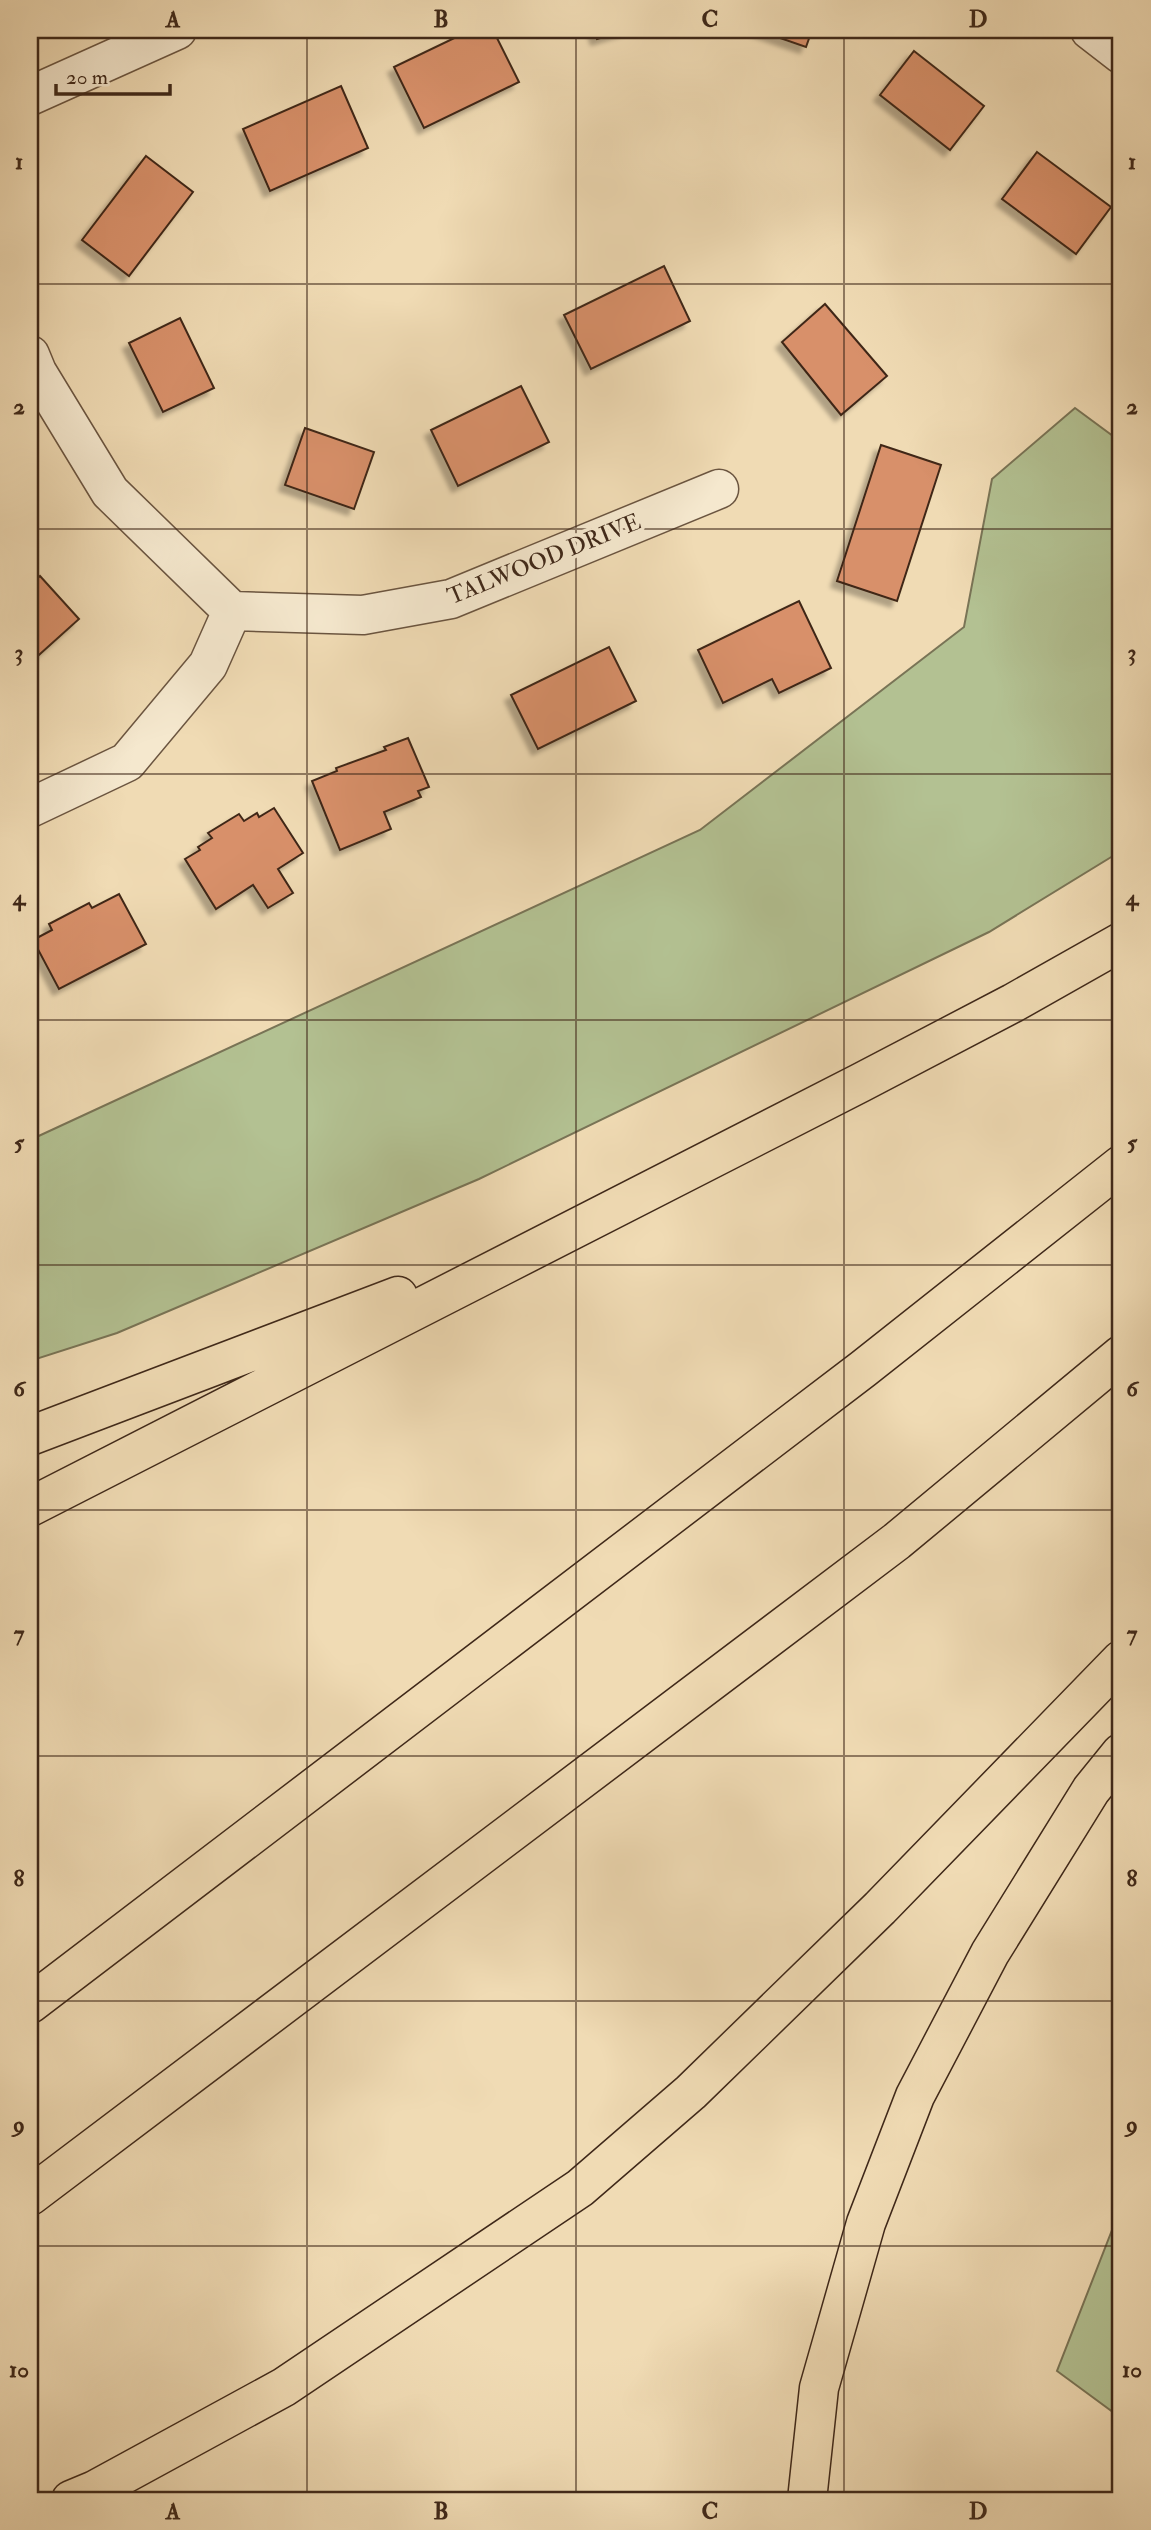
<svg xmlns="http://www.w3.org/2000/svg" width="1151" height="2530" viewBox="0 0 1151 2530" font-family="'IM FELL Double Pica',serif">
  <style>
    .green { fill: #b3c192; stroke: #797456; stroke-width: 2 }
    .building { fill: #d8906b; stroke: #3f2819; stroke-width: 2; filter: url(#shadow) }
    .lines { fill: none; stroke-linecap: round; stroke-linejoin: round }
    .minor-casing { stroke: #6b5540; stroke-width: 41 }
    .highway-casing { stroke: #3f2819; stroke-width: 41 }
    .minor { stroke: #f5e8ce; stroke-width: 38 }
    .highway { stroke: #f0dbb4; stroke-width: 38 }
    .grid { fill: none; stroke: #3f2819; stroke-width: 2; stroke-opacity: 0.55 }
    .labels { text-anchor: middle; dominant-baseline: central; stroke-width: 7; stroke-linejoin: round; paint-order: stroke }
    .street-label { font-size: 23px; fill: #3f2819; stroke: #f5e8ce }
    .neatline { fill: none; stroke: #3f2819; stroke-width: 2.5 }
    .grid-label { font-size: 23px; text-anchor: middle; font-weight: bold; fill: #3f2819 }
  </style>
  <defs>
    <filter id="shadow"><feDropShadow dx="-6" dy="6" stdDeviation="2" flood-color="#0004"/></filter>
  </defs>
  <rect width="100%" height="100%" fill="#f0dbb4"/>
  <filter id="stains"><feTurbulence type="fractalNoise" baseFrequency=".00286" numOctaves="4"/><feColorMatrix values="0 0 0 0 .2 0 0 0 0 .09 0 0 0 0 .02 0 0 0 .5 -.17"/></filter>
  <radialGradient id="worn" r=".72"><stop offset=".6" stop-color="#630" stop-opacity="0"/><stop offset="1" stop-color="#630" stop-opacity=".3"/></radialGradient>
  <path class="green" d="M1075 408 1121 442V851L989 932 479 1179 117 1333 30 1361V1140L700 830 964 627 992 479Z
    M1121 2207V2418L1057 2371Z"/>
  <path class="building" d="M471 30H493L519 82 424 128 394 67Z
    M594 30H627L597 39Z
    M757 30H812L806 47Z
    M914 51 984 106 950 150 880 95Z
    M341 86 368 148 270 191 243 129Z
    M1037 152 1111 207 1076 254 1002 199Z
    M146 156 193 192 129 276 82 240Z
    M664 266 690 321 591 369 564 315Z
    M825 304 887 376 841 415 782 342Z
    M180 318 214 388 163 412 129 343Z
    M521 386 549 442 458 486 431 430Z
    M305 428 374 452 354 509 285 485Z
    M881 445 941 465 897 601 837 581Z
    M40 576 79 619 30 663V585Z
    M799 601 831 668 779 693 772 679 723 703 698 650Z
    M609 647 636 701 538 749 511 695Z
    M408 738 429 787 418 791 421 797 384 812 391 829 340 850 312 781 337 771 336 768 386 750 384 747Z
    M274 808 303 853 278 869 293 893 268 908 253 885 216 909 185 859 200 850 198 847 212 838 208 833 239 814 244 821 257 813 259 817Z
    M119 894 146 944 59 989 33 940 52 930 49 924 89 903 92 908Z"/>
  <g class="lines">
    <defs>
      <path id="minor" d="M1090 30 1121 54
        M30 96 177 30
        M30 355 37 372 110 492 232 611 363 615 451 599 719 489
        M30 808 127 762 208 665 232 611"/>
      <path id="highway" d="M30 1436 398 1296
        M30 1507 860 1083 1013 1003 1121 942
        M30 2004 863 1369 1121 1165
        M30 2196 897 1541 1121 1355
        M71 2500 95 2490 284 2387 580 2188 691 2092 880 1908 1121 1660
        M807 2500 819 2388 866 2223 915 2096 990 1953 1091 1790 1121 1753"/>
    </defs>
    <use href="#minor" class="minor-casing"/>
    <use href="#highway" class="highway-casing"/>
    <use href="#minor" class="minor"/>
    <use href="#highway" class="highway"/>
  </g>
  <path class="grid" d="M307 30V2500M576 30V2500M844 30V2500M30 284H1121M30 529H1121M30 774H1121M30 1020H1121M30 1265H1121M30 1510H1121M30 1756H1121M30 2001H1121M30 2246H1121"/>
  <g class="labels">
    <g class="street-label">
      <text transform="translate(544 559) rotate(-22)">TALWOOD DRIVE</text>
    </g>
  </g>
  <rect width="1151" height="2530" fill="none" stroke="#f0dbb4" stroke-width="77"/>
  <path d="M56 84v10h114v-10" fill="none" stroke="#3f2819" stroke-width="3.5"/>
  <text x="66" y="84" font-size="21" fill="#3f2819" stroke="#f5e8ce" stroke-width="5" paint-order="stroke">20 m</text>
  <rect x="38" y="38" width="1074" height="2454" class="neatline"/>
  <g class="grid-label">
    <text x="173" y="27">A</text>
    <text x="441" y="27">B</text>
    <text x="710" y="27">C</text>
    <text x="978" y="27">D</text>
    <text x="19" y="169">1</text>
    <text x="1132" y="169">1</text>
    <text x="19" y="414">2</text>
    <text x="1132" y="414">2</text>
    <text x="19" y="660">3</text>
    <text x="1132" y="660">3</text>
    <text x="19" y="905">4</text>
    <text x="1132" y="905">4</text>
    <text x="19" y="1150">5</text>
    <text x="1132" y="1150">5</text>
    <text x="19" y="1396">6</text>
    <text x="1132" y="1396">6</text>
    <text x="19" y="1641">7</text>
    <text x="1132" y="1641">7</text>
    <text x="19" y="1886">8</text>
    <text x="1132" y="1886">8</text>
    <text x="19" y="2132">9</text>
    <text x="1132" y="2132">9</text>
    <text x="19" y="2377">10</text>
    <text x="1132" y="2377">10</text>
    <text x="173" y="2519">A</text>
    <text x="441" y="2519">B</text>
    <text x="710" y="2519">C</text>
    <text x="978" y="2519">D</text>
  </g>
  <rect width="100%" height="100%" filter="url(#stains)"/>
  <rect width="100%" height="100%" fill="url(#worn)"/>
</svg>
